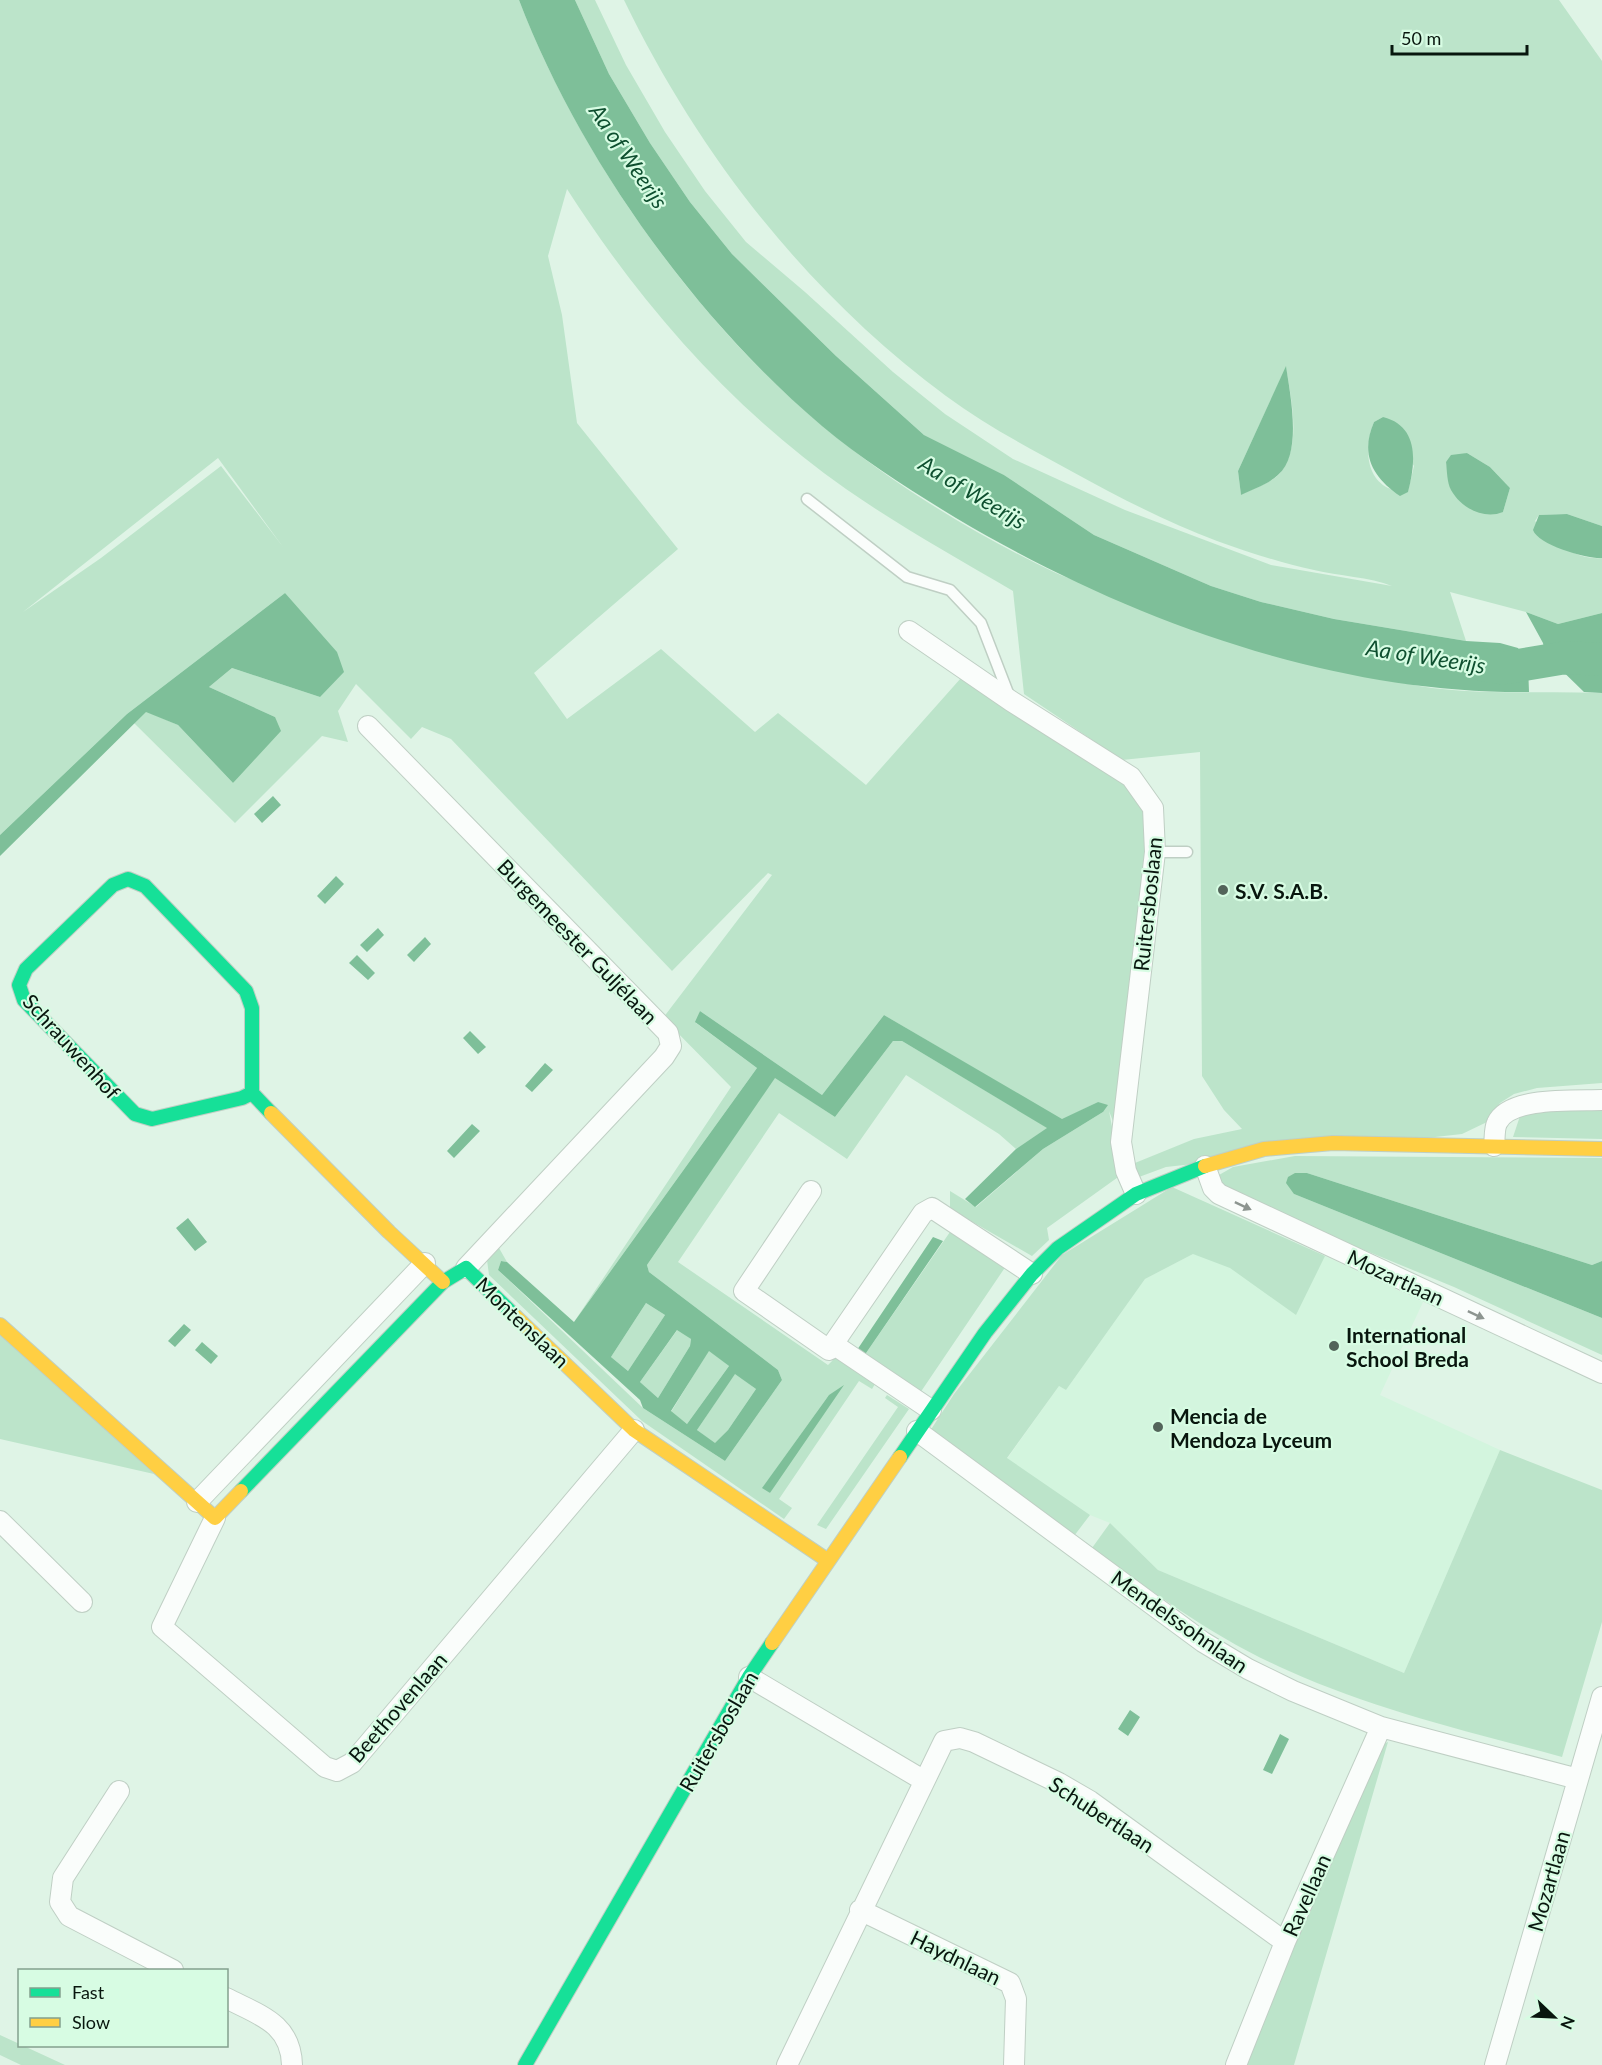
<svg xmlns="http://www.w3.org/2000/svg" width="1602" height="2065" viewBox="0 0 1602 2065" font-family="Lato,sans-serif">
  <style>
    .built { fill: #d3f5de }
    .green { fill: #bce4ca; fill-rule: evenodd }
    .water { fill: #7ebf99; fill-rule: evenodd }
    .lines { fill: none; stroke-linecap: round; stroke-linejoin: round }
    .river { stroke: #7ebf99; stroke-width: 33 }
    .lane-casing { stroke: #bfcfc4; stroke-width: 13 }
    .street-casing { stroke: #bfcfc4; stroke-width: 22 }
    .fast-casing { stroke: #bfcfc4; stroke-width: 16 }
    .slow-casing { stroke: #bfcfc4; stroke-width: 16 }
    .lane { stroke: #fafdfb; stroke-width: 10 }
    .street { stroke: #fafdfb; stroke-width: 20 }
    .fast { stroke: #16e098; stroke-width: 14 }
    .slow { stroke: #ffcf43; stroke-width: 14 }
    .oneway { fill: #8d9590 }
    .poi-dot { fill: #53645a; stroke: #d7fce3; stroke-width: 2 }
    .labels { text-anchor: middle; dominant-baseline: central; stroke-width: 4.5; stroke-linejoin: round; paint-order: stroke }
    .poi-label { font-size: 21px; font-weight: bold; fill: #08160e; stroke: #d7fce3; text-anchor: start }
    .street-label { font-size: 21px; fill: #08160e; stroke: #d7fce3 }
    .water-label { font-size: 22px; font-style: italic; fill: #0e4f2f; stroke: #d7fce3 }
  </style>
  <rect width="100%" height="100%" fill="#dff4e6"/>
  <path class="built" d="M1310 1249 1423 1302 1380 1395 1500 1450 1404 1673 1158 1570 1110 1523 1090 1515 1007 1459 1059 1386 1066 1390 1145 1279 1193 1254Z"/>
  <path class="green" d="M0 0H519C578 154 696 322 824 427 894 485 974 534 1056 573 1076 582 1100 587 1121 594 1163 607 1204 620 1246 633 1296 649 1353 672 1403 683 1469 697 1535 690 1602 693V1083L1537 1088 1514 1094 1500 1103 1487 1122 1462 1134 1166 1167 1139 1177 1130 1165 1194 1139 1242 1129 1224 1110 1202 1076 1200 752 1122 760 1024 694 1013 591C957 558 899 526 846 489 733 410 641 305 567 189L548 256 562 315 577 423 678 549 534 673 567 719 661 649 755 732 778 713 866 785 961 678 1127 781 1150 822 1118 1134 1109 1111 1121 1175 1047 1228 1049 1240 1032 1256 950 1209V1191L976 1207 1043 1149 1103 1112 1098 1102 1062 1120 884 1015 822 1095 700 1011 696 1023 757 1068 574 1322 731 1087 663 1018 772 875 768 873 672 971 451 739 422 727 411 739 356 684 338 711 348 742 322 736 235 823 134 723 146 711 178 725 233 783 275 717 209 687 232 668 320 697 285 593 127 714 0 835ZM218 458 283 547 221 466 101 558 23 612Z
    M575 0H595L626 65 665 132 705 191 746 242 805 292 893 372 945 414 1013 459 1125 510 1271 565 1392 586C1370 577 1338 576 1314 570 1281 563 1248 552 1217 541 1167 522 1118 497 1071 471 1029 448 985 425 946 396 807 293 699 155 624 0H1559L1602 61V526L1567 514 1539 515 1535 521C1554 540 1572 560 1602 558V613L1558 624 1526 612 1450 592 1466 641 1334 619 1261 602 1211 586 1094 535 1004 475 924 435 836 356 732 254 690 202 650 143 609 74ZM1286 367C1291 399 1302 444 1281 472 1274 482 1252 489 1241 495L1238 471ZM1383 417 1414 466 1408 491C1402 490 1394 490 1388 488 1364 476 1365 443 1374 422ZM1467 453 1490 467 1510 488 1503 512 1451 489 1446 462Z
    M893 1041H902L1048 1128 1016 1149 999 1134 906 1075 847 1159 779 1113 678 1262 828 1365 834 1359 842 1358 875 1384 872 1389 859 1381 779 1499 792 1508 784 1519 642 1421 489 1275 487 1260 499 1248 507 1262 501 1261 498 1270 643 1408 725 1461 782 1380 778 1370 649 1272 647 1265 775 1077 835 1117ZM829 1395 770 1493 763 1487Z
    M1602 1107V1139L1513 1137 1520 1116 1528 1111Z
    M1295 1156 1602 1158V1261L1592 1265 1307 1173 1294 1194 1602 1318V1355L1454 1287 1221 1191 1219 1175 1233 1167Z
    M1172 1187 1325 1256 1296 1315 1230 1268 1193 1254 1145 1279 1066 1390 1059 1386 1007 1458 1090 1515 1074 1536 930 1431 954 1394 1062 1255Z
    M950 1232 1006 1266 920 1393 864 1356Z
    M646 1303 665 1315 628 1371 611 1357Z
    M678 1329 691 1339 690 1346 658 1398 640 1382Z
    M0 1331 154 1474 0 1439Z
    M709 1350 729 1366 687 1424 671 1412Z
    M735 1373 756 1389 728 1430 715 1444 697 1430Z
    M887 1395 909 1409 826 1529 817 1525 898 1407 885 1398Z
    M1500 1450 1602 1490V1622L1562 1757C1470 1732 1376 1710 1289 1671 1217 1640 1155 1594 1092 1548L1110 1523 1158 1570 1404 1673Z
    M1388 1742 1294 2065H1245L1374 1755 1381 1745Z
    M0 2035 65 2065H21L0 2055Z"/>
  <path class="water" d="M519 0H575L609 74 650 143 690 202 732 254 836 356 924 435 1004 475 1094 535 1211 586 1261 602 1334 619 1466 641 1500 643 1518 648 1528 665 1529 692C1330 694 1126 619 956 518 910 490 864 461 822 426 695 319 578 155 519 0Z
    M1286 366C1290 394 1303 454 1278 475 1267 485 1253 489 1241 495L1238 471Z
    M1383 417C1419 426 1416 462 1408 492L1400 496C1372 477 1360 454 1374 422Z
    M1467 453 1490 467 1510 488 1503 512C1484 520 1461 508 1451 490 1447 483 1447 470 1446 462L1451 455Z
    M1567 514 1602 526V558C1587 559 1538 545 1533 530L1539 515Z
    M285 593 337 652 344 672 320 697 232 668 209 687 275 717 281 731 233 783 178 725 146 712 0 856V835L127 714Z
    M1526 612 1558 624 1602 613V693L1584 692 1545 654 1543 643Z
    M273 796 281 805 262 823 254 814Z
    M336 876 344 884 325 904 317 896Z
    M378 928 384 935 367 952 360 945Z
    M425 937 431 944 414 962 407 955Z
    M357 955 375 973 368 980 349 963Z
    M700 1011 822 1095 884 1015 1062 1119 1098 1102 1108 1105 1103 1112 1043 1149 975 1207 965 1199 1016 1149 1047 1128 902 1041H893L835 1117 775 1078 647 1265 649 1272 778 1370 782 1380 725 1461 643 1408 640 1400 498 1270 501 1261 507 1262 574 1322 757 1068 695 1022ZM646 1303 665 1315 628 1371 611 1357ZM677 1330 691 1339 690 1346 658 1398 640 1382ZM709 1351 729 1366 687 1424 671 1411ZM735 1374 756 1389 728 1430 715 1443 697 1430Z
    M470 1031 486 1047 478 1054 463 1038Z
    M545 1063 553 1070 532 1092 525 1086Z
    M472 1124 480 1131 454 1158 447 1151Z
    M1295 1173H1307L1592 1265 1602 1261V1318L1294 1194 1286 1183 1288 1177Z
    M188 1218 207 1242 195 1251 176 1228Z
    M933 1237 943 1241 864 1356 857 1350Z
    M184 1324 191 1330 175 1347 168 1341Z
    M202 1342 218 1356 211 1364 195 1350Z
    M844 1385 770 1493 762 1488 829 1395Z
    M1130 1710 1140 1717 1128 1736 1118 1729Z
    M1280 1734 1289 1739 1272 1774 1263 1770Z"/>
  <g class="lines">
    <path class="river" d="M1484 665 1503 668 1563 658 1602 659"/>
    <defs>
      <path id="lane" d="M807 499 907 577 950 590 981 623 1010 698
        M1155 852H1187"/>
      <path id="street" d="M909 631 1011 701 1131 777 1153 808 1155 852 1121 1142 1126 1171 1136 1194
        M368 726 668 1033 671 1046 664 1057 466 1268
        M1494 1146C1495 1139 1494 1129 1497 1123 1509 1096 1576 1101 1602 1100
        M1205 1166 1213 1188 1219 1194 1602 1373
        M811 1191 744 1291 829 1350 923 1213 932 1208 1032 1274
        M833 1344 931 1410
        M917 1431 1203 1642 1248 1669 1293 1691 1381 1727 1578 1779
        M197 1502 425 1263
        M215 1518 162 1627 325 1767 337 1771 352 1763 634 1430
        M0 1521 82 1602
        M749 1677 923 1780
        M119 1791 63 1878 60 1902 69 1916 173 1970
        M860 1910 1010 1983 1016 1999 1014 2065
        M226 1998C259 2015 291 2023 292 2065
        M787 2065 944 1741 960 1738 974 1742 1059 1783 1090 1801 1285 1942
        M1236 2065 1285 1942 1381 1727
        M1495 2065 1602 1697"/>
      <path id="fast" d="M252 1093 242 1098 152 1119 135 1114 24 1000 19 985 26 969 113 885 128 879 145 886 246 991 252 1008V1093L271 1113
        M900 1457 985 1333 1032 1274 1058 1248 1136 1194 1205 1166
        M241 1491 443 1282 466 1268 514 1315
        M525 2065 749 1677 772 1643"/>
      <path id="slow" d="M271 1113 389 1232 443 1282
        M1205 1166 1264 1149 1333 1143 1602 1149
        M514 1315 634 1430 827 1560
        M0 1325 215 1518 241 1491
        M772 1643 900 1457"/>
    </defs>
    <use href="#lane" class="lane-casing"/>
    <use href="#street" class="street-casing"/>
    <use href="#fast" class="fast-casing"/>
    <use href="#slow" class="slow-casing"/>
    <use href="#lane" class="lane"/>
    <use href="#street" class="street"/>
    <use href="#fast" class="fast"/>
    <use href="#slow" class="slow"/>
  </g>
  <defs><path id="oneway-solid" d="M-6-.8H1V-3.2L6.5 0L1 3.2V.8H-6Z" transform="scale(1.5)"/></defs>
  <g class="oneway">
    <use href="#oneway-solid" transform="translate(1243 1206) rotate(25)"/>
    <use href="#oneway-solid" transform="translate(1476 1315) rotate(25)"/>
  </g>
  <g class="poi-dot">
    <circle cx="1223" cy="890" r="6"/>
    <circle cx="1334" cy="1346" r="6"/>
    <circle cx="1158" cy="1427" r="6"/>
  </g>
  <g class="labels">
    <g class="poi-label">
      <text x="1235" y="890">S.V. S.A.B.</text>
      <text x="1346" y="1334">International<tspan x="1346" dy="24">School Breda</tspan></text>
      <text x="1170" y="1415">Mencia de<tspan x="1170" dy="24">Mendoza Lyceum</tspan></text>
    </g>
    <g class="street-label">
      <text transform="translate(1147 904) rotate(-84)">Ruitersboslaan</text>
      <text transform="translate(578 941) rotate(46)">Burgemeester Guljélaan</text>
      <text transform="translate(72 1046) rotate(48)">Schrauwenhof</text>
      <text transform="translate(1396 1277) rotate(25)">Mozartlaan</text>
      <text transform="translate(523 1322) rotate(44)">Montenslaan</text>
      <text transform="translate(1180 1621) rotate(35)">Mendelssohnlaan</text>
      <text transform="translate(397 1707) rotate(-49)">Beethovenlaan</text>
      <text transform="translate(718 1731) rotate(-60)">Ruitersboslaan</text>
      <text transform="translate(1102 1814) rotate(33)">Schubertlaan</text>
      <text transform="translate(1548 1881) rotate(-74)">Mozartlaan</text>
      <text transform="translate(1306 1895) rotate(-66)">Ravellaan</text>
      <text transform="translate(956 1957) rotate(26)">Haydnlaan</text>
    </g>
    <g class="water-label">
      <text transform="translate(629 156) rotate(56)">Aa of Weerijs</text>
      <text transform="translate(973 492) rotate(31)">Aa of Weerijs</text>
      <text transform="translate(1426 656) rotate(9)">Aa of Weerijs</text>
    </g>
  </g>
  <rect x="18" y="1969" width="210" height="78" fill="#d7fce3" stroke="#84a08e" stroke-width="1.5"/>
  <rect x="30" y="1988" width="30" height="9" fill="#16e098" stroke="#84a08e" stroke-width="1.5"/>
  <text x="72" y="1999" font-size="18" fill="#08160e">Fast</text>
  <rect x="30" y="2018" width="30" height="9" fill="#ffcf43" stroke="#84a08e" stroke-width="1.5"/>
  <text x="72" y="2029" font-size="18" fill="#08160e">Slow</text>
  <g transform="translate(1554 2017) rotate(113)" stroke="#d7fce3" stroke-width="4.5" paint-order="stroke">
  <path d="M0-4.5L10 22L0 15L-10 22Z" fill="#08160e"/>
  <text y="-9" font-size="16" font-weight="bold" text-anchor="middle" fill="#08160e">N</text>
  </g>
  <path d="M1392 45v9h135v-9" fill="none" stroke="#08160e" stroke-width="3"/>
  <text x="1401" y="45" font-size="18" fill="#08160e" stroke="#d7fce3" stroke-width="4.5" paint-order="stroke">50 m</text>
</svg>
